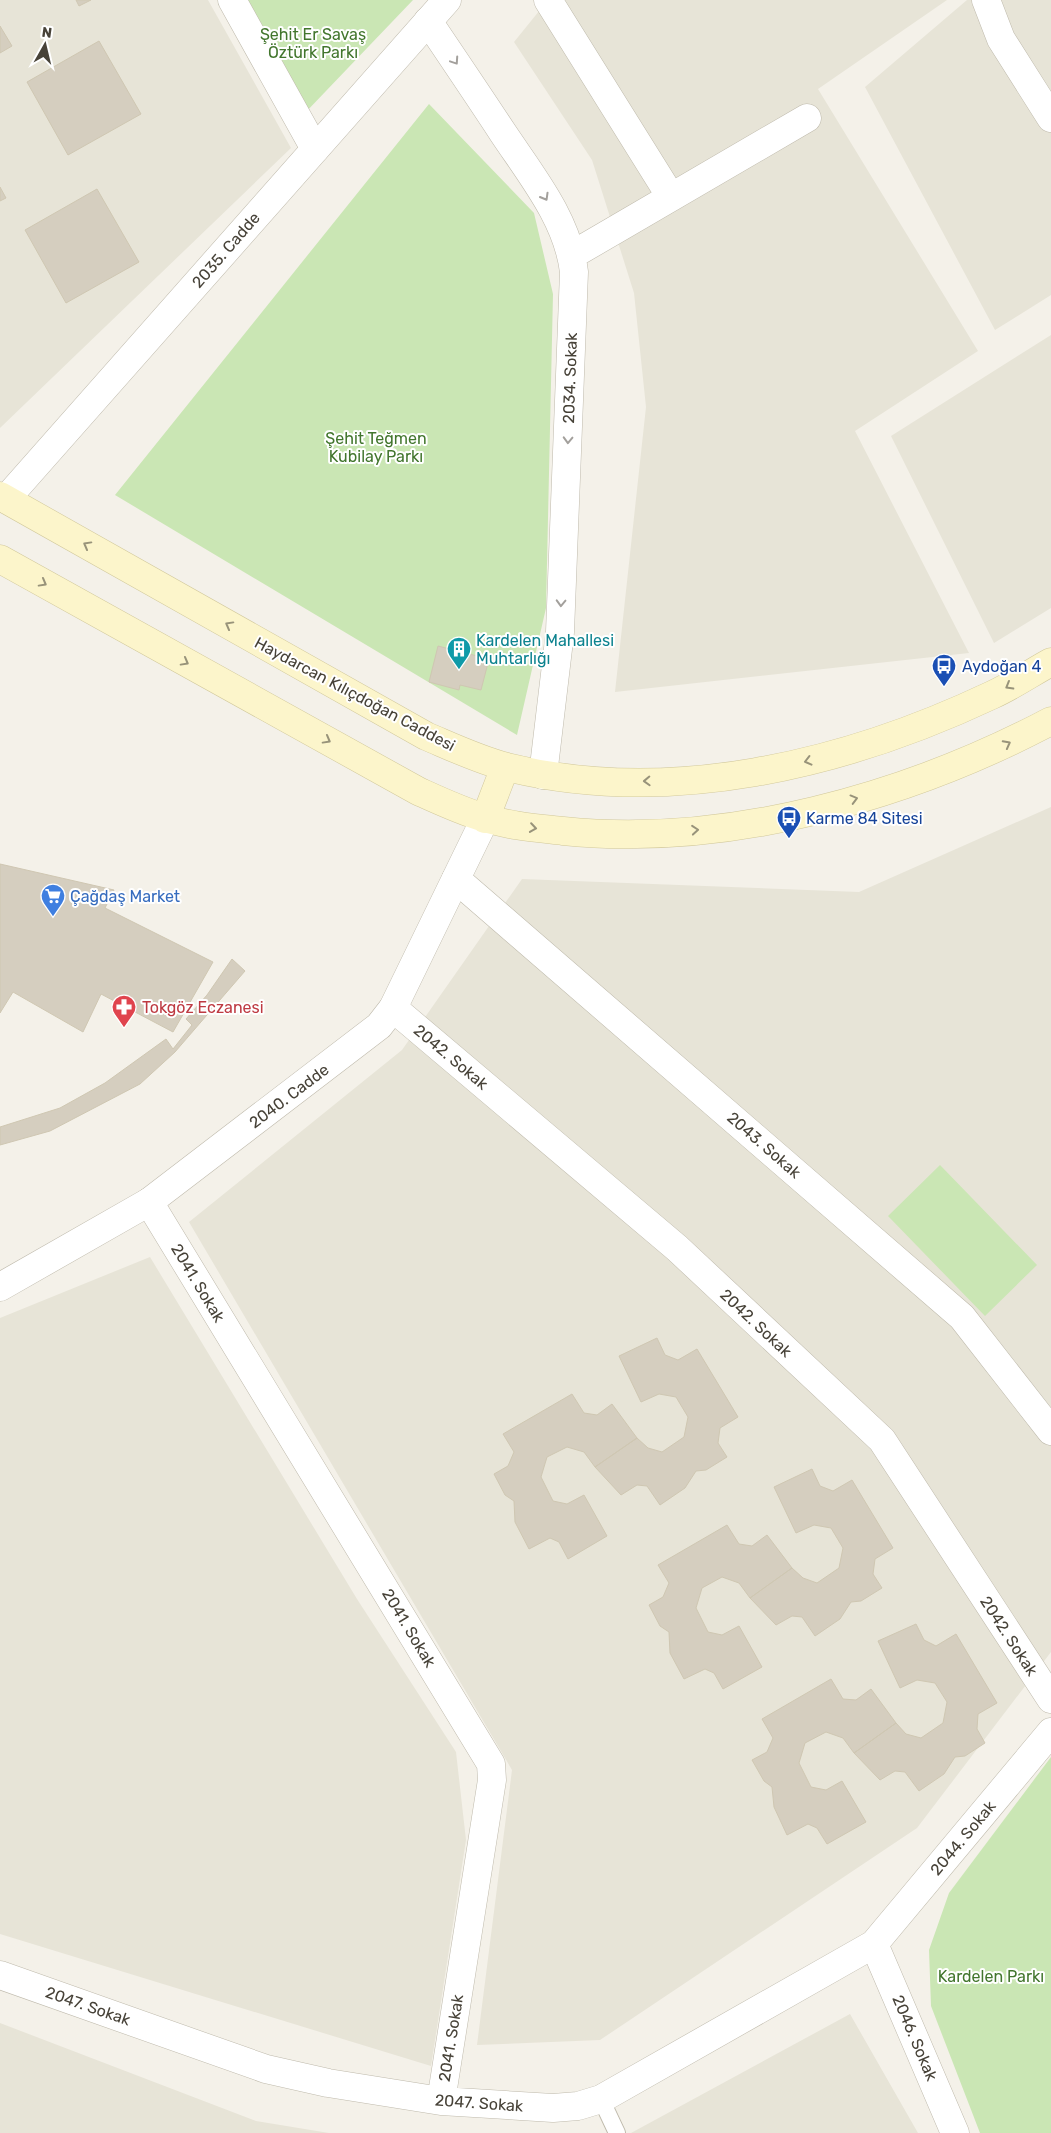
<svg xmlns="http://www.w3.org/2000/svg" width="1051" height="2133" viewBox="0 0 1051 2133" font-family="Rubik,sans-serif">
  <style>
    .residential { fill: #e7e4d7 }
    .park { fill: #cae6b4 }
    .building { fill: #d5cebf; stroke: #cfc7b2 }
    .lines { fill: none; stroke-linecap: round; stroke-linejoin: round }
    .service-casing { stroke: #bfbaac; stroke-width: 18 }
    .minor-casing { stroke: #bfbaac; stroke-width: 29 }
    .tertiary-casing { stroke: #bfbaac; stroke-width: 29 }
    .secondary-casing { stroke: #d1c89b; stroke-width: 29 }
    .service { stroke: #fff; stroke-width: 16 }
    .minor { stroke: #fff; stroke-width: 28 }
    .tertiary { stroke: #fff; stroke-width: 28 }
    .secondary { stroke: #fcf5cb; stroke-width: 28 }
    .oneway { stroke: #a3a09c }
    .oneway2 { stroke: #98937a }
    .labels { text-anchor: middle; dominant-baseline: central; stroke-width: 4; stroke-linejoin: round; paint-order: stroke }
    .park-label { font-size: 16px; fill: #42762d; stroke: #fff }
    .street-label { font-size: 16px; fill: #474238; stroke: #fff }
    .culture-label { font-size: 16px; fill: #0d838f; stroke: #fff; text-anchor: start }
    .transit-label { font-size: 16px; fill: #164399; stroke: #fff; text-anchor: start }
    .shop-label { font-size: 16px; fill: #366cbe; stroke: #fff; text-anchor: start }
    .health-label { font-size: 16px; fill: #be3a42; stroke: #fff; text-anchor: start }
  </style>
  <rect width="100%" height="100%" fill="#f4f1e9"/>
  <path class="residential" d="M0 0H208L291 148 0 428Z
    M548 0H947L818 89 978 351 855 431 969 653 615 692 646 407 634 293 592 160 514 42Z
    M967 0H1051V295L995 330 865 87Z
    M1051 335V608L994 643 891 436Z
    M1051 807V1652L917 1828 600 2040 477 2045 512 1770 189 1222 402 1050 522 879 859 892Z
    M150 1257 357 1599 456 1752 466 1840 431 2066 0 1934V1318Z
    M850 2014 918 2133H631Z
    M0 2023 256 2121 329 2133H0Z"/>
  <path class="park" d="M239 0H413L304 114Z
    M429 104 534 213 553 294 546 608 517 735 115 495Z
    M940 1165 1037 1265 985 1316 888 1216Z
    M1051 1757V2133H980L931 2006 929 1950 949 1893Z"/>
  <path class="building" d="M76 0H91L79 6Z
    M0 26 12 46 0 53Z
    M99 41 141 114 68 155 27 82Z
    M0 187 6 198 0 201Z
    M97 189 139 262 66 303 25 230Z
    M438 646 489 659 481 690 460 685 459 690 429 682Z
    M0 864 114 890 105 908 213 962 173 1032 101 994 83 1032 13 992 0 1013Z
    M232 959 245 971 175 1052 140 1084 50 1131 0 1145V1127L60 1108 105 1083 166 1039 173 1049 192 1025 186 1019 207 995Z
    M657 1338 665 1355 678 1360 697 1349 738 1417 720 1428 718 1443 727 1457 706 1470 696 1471 685 1488 660 1505 647 1486 637 1485 621 1495 595 1467 637 1438 648 1448 662 1452 684 1437 688 1417 676 1397 659 1394 641 1402 619 1356Z
    M572 1394 584 1413 597 1415 612 1404 637 1438 595 1467 584 1452 567 1447 547 1457 541 1477 553 1501 567 1504 584 1495 607 1536 568 1559 559 1542 550 1538 529 1549 515 1522 514 1501 505 1495 494 1474 508 1466 514 1452 503 1434Z
    M812 1469 820 1486 833 1491 852 1480 893 1548 875 1559 873 1574 882 1588 861 1601 851 1602 840 1619 815 1636 802 1617 792 1616 776 1625 750 1598 792 1568 803 1578 817 1583 839 1568 843 1548 831 1528 814 1525 796 1533 774 1487Z
    M727 1525 739 1544 752 1546 767 1535 792 1568 750 1598 739 1583 722 1577 702 1588 696 1608 708 1632 722 1635 739 1626 762 1667 723 1689 714 1673 705 1669 684 1679 670 1653 669 1632 660 1626 649 1605 663 1597 669 1583 658 1565Z
    M916 1624 924 1640 936 1646 956 1634 997 1703 978 1714 977 1729 985 1743 965 1756 955 1757 944 1774 919 1791 905 1772 895 1771 880 1780 854 1753 896 1723 906 1734 921 1738 943 1723 947 1702 935 1683 917 1680 900 1688 878 1641Z
    M831 1679 843 1699 856 1700 871 1689 896 1723 854 1753 843 1738 826 1732 805 1743 799 1763 811 1787 826 1790 842 1781 866 1822 827 1844 817 1828 808 1824 787 1835 774 1807 772 1787 764 1781 752 1760 767 1752 773 1738 762 1719Z"/>
  <g class="lines">
    <defs>
      <path id="service" d="M601 2099 617 2133"/>
      <path id="minor" d="M232 0 315 149
        M548 0 671 197
        M986 0 1001 39 1051 118
        M428 21C453 58 478 95 503 133 531 175 568 220 574 272L560 632 543 775
        M572 255 807 118
        M456 879 962 1317 1051 1431
        M393 1008 677 1248 882 1440 1051 1699
        M149 1202 491 1764 492 1780 441 2101
        M874 1944 955 2133
        M0 1975 266 2069 328 2083 441 2101 553 2108 578 2106 601 2099 874 1944 1051 1732"/>
      <path id="tertiary" d="M6 499 447 0
        M0 1287 149 1202 379 1026 393 1008 485 819"/>
      <path id="secondary" d="M0 496 426 736C452 747 479 760 507 767 669 807 844 765 992 695 1012 686 1031 673 1051 662
        M0 559 418 791C440 801 461 811 485 818 510 826 537 828 563 831 727 848 907 797 1051 721
        M485 819 505 767"/>
    </defs>
    <use href="#service" class="service-casing"/>
    <use href="#minor" class="minor-casing"/>
    <use href="#tertiary" class="tertiary-casing"/>
    <use href="#secondary" class="secondary-casing"/>
    <use href="#service" class="service"/>
    <use href="#minor" class="minor"/>
    <use href="#tertiary" class="tertiary"/>
    <use href="#secondary" class="secondary"/>
  </g>
  <defs><path id="oneway-chevron" d="M-2-3.5L2.5 0L-2 3.5" fill="none" stroke-width="1.6" stroke-linecap="round" stroke-linejoin="round" transform="scale(1.25)"/></defs>
  <g class="oneway">
    <use href="#oneway-chevron" transform="translate(455 61) rotate(56)"/>
    <use href="#oneway-chevron" transform="translate(545 197) rotate(60)"/>
    <use href="#oneway-chevron" transform="translate(568 440) rotate(92)"/>
    <use href="#oneway-chevron" transform="translate(561 603) rotate(92)"/>
  </g>
  <g class="oneway2">
    <use href="#oneway-chevron" transform="translate(87 545) rotate(-151)"/>
    <use href="#oneway-chevron" transform="translate(43 583) rotate(29)"/>
    <use href="#oneway-chevron" transform="translate(229 625) rotate(-151)"/>
    <use href="#oneway-chevron" transform="translate(185 662) rotate(29)"/>
    <use href="#oneway-chevron" transform="translate(1009 686) rotate(150)"/>
    <use href="#oneway-chevron" transform="translate(327 740) rotate(29)"/>
    <use href="#oneway-chevron" transform="translate(1007 744) rotate(-28)"/>
    <use href="#oneway-chevron" transform="translate(808 761) rotate(166)"/>
    <use href="#oneway-chevron" transform="translate(647 781) rotate(178)"/>
    <use href="#oneway-chevron" transform="translate(854 799) rotate(-15)"/>
    <use href="#oneway-chevron" transform="translate(533 828) rotate(8)"/>
    <use href="#oneway-chevron" transform="translate(695 830) rotate(-5)"/>
  </g>
  <defs>
    <symbol id="building-pin" viewBox="-11 -11 22 30"><path d="M0 17L-7.5 6A9.5 9.5 0 1 1 7.5 6Z" fill="#0f9aa8" stroke="#fff"/><path d="M-4-6H4V6H1V3H-1V6H-4ZM-2.5-4.3h1.7v1.8h-1.7ZM.8-4.3h1.7v1.8H.8ZM-2.5-1h1.7V.8h-1.7ZM.8-1h1.7V.8H.8Z" fill="#fff"/></symbol>
    <symbol id="bus-pin" viewBox="-11 -11 22 30"><path d="M0 17L-7.5 6A9.5 9.5 0 1 1 7.5 6Z" fill="#1a4fb4" stroke="#fff"/><path d="M-5-6H5V4H4V6H2V4H-2V6H-4V4H-5ZM-3.5-4V0h7V-4ZM-3.5 1.2v1.5H-2V1.2ZM2 1.2v1.5H3.5V1.2Z" fill="#fff"/></symbol>
    <symbol id="supermarket-pin" viewBox="-11 -11 22 30"><path d="M0 17L-7.5 6A9.5 9.5 0 1 1 7.5 6Z" fill="#3f7fe0" stroke="#fff"/><path d="M-6-5.5h2.5l.6 2H6L4.5 2H-2.5L-4.4-4H-6ZM-1.5 3.2a1.3 1.3 0 1 0 .1 0ZM3 3.2a1.3 1.3 0 1 0 .1 0Z" fill="#fff"/></symbol>
    <symbol id="pharmacy-pin" viewBox="-11 -11 22 30"><path d="M0 17L-7.5 6A9.5 9.5 0 1 1 7.5 6Z" fill="#e0444e" stroke="#fff"/><path d="M-2-6h4v4h4v4h-4v4h-4v-4h-4v-4h4Z" fill="#fff"/></symbol>
  </defs>
  <g fill-rule="evenodd">
    <use href="#building-pin" x="445" y="635" width="28" height="38"/>
    <use href="#bus-pin" x="930" y="652" width="28" height="38"/>
    <use href="#bus-pin" x="775" y="804" width="28" height="38"/>
    <use href="#supermarket-pin" x="39" y="882" width="28" height="38"/>
    <use href="#pharmacy-pin" x="110" y="993" width="28" height="38"/>
  </g>
  <g class="labels">
    <g class="park-label">
      <text x="313" y="34">Şehit Er Savaş<tspan x="313" dy="18">Öztürk Parkı</tspan></text>
      <text x="376" y="438">Şehit Teğmen<tspan x="376" dy="18">Kubilay Parkı</tspan></text>
      <text x="991" y="1976">Kardelen Parkı</text>
    </g>
    <g class="street-label">
      <text transform="translate(226 250) rotate(-49)">2035. Cadde</text>
      <text transform="translate(570 378) rotate(-88)">2034. Sokak</text>
      <text transform="translate(355 694) rotate(28)">Haydarcan Kılıçdoğan Caddesi</text>
      <text transform="translate(451 1057) rotate(40)">2042. Sokak</text>
      <text transform="translate(289 1096) rotate(-37)">2040. Cadde</text>
      <text transform="translate(764 1145) rotate(41)">2043. Sokak</text>
      <text transform="translate(198 1283) rotate(59)">2041. Sokak</text>
      <text transform="translate(756 1323) rotate(43)">2042. Sokak</text>
      <text transform="translate(409 1628) rotate(59)">2041. Sokak</text>
      <text transform="translate(1009 1636) rotate(57)">2042. Sokak</text>
      <text transform="translate(963 1838) rotate(-50)">2044. Sokak</text>
      <text transform="translate(88 2006) rotate(19)">2047. Sokak</text>
      <text transform="translate(451 2038) rotate(-81)">2041. Sokak</text>
      <text transform="translate(915 2038) rotate(67)">2046. Sokak</text>
      <text transform="translate(479 2103) rotate(4)">2047. Sokak</text>
    </g>
    <g class="culture-label">
      <text x="476" y="640">Kardelen Mahallesi<tspan x="476" dy="18">Muhtarlığı</tspan></text>
    </g>
    <g class="transit-label">
      <text x="962" y="666">Aydoğan 4</text>
      <text x="806" y="818">Karme 84 Sitesi</text>
    </g>
    <g class="shop-label">
      <text x="70" y="896">Çağdaş Market</text>
    </g>
    <g class="health-label">
      <text x="142" y="1007">Tokgöz Eczanesi</text>
    </g>
  </g>
  <g transform="translate(45 45) rotate(8)" stroke="#ffffff" stroke-width="4" paint-order="stroke">
  <path d="M0-4L9 19L0 12L-9 19Z" fill="#474238"/>
  <text y="-8" font-size="14" font-weight="bold" text-anchor="middle" fill="#474238">N</text>
  </g>
</svg>
